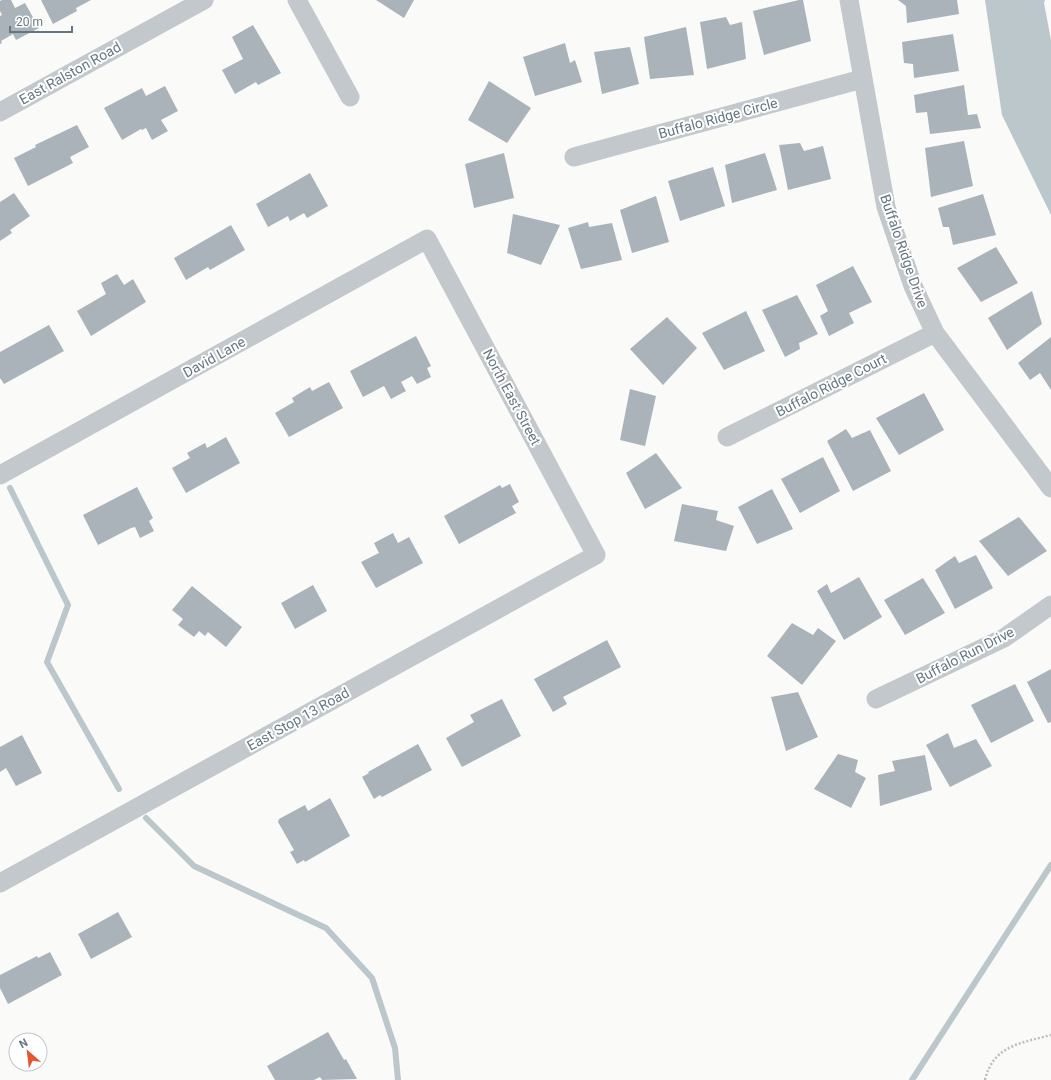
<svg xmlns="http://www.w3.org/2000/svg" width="1051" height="1080" viewBox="0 0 1051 1080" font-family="Roboto,sans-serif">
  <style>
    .water { fill: #bbc7cb }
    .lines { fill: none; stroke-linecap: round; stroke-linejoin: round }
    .stream { stroke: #bbc7cb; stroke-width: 6 }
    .building { fill: #aab3b9 }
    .path { stroke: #bbbfc2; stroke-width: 2.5; stroke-dasharray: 2 2; stroke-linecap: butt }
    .minor { stroke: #c3c8cc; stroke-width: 19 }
    .labels { text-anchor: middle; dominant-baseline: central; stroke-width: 4; stroke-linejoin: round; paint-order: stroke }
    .street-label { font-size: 14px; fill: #657683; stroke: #fff }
  </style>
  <rect width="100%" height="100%" fill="#fafaf8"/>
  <path class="water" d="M985 0H1045L1044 3 1051 40V215L1002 115Z"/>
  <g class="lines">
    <path class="stream" d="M10 488 68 605 47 662 119 789
      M146 818 194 866 326 928 372 978 395 1048 398 1080
      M912 1080 1051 865"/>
  </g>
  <path class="building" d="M2 0H11L15 8 25 3 39 28 16 40 13 34 1 41 2 43 0 44V16L2 15 0 11V1Z
    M41 0H91L76 8 77 11 53 24Z
    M376 0H414L404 18Z
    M799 0H803L811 41 764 55 753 11Z
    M898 0H957L959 14 907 23 906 6Z
    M726 17 730 25 742 22 746 59 707 69 700 22Z
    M253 25 281 73 258 85 256 82 235 94 222 70 243 59 232 37Z
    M686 27 694 75 650 79 644 37Z
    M953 34 959 71 914 78 913 64 904 63 902 42Z
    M565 43 570 63 575 60 582 82 535 96 523 57Z
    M630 47 639 84 602 94 594 52Z
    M489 81 531 108 507 143 468 120Z
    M964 85 968 115 977 114 981 128 930 134 927 112 916 113 914 95Z
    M165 86 178 111 161 120 168 131 152 140 146 128 142 130 141 129 122 140 104 108 142 88 146 96Z
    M77 125 89 147 70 157 73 163 28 186 14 158 36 147 35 145Z
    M964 141 973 186 931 197 925 148Z
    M800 143 804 151 823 146 831 179 788 190 779 145Z
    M504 153 514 198 474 208 465 164Z
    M765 153 777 190 732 203 725 165Z
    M713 167 725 206 680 221 668 181Z
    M310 173 328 206 307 218 304 213 290 221 288 216 268 227 256 204Z
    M14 193 30 216 10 230 12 233 0 241V202Z
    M983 194 996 235 953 245 949 227H943L938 208Z
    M656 196 669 242 632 253 620 210Z
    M513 214 560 225 541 265 507 253Z
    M588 222 589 227 612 223 622 260 581 269 568 228Z
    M231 225 245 250 210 270 208 267 186 280 174 258Z
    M996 247 1018 283 981 302 957 268Z
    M853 266 872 302 849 313 854 323 829 336 820 316 828 311 816 285Z
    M117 274 124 285 133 279 146 302 91 336 77 311 106 294 101 283Z
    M1032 291 1042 324 1007 350 988 318Z
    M797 295 818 334 799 343 800 349 785 357 762 310Z
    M746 311 765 351 724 370 702 333Z
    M667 317 697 348 663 385 630 349Z
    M49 325 64 351 4 384 0 378V352Z
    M416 336 431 366 427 368 431 377 417 384 412 376 401 382 406 391 391 399 384 386 363 397 350 371Z
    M1051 337V390L1040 373 1030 380 1018 363Z
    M329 382 343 408 289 437 275 413 294 402 292 398 310 387 312 391Z
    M630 389 656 396 645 446 620 440Z
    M924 393 944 430 899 455 876 418Z
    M846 429 852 438 870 430 891 471 853 491 827 441Z
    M226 437 240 463 186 493 172 468 190 458 187 453 205 443 207 448Z
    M656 453 682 488 645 509 626 473Z
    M823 457 840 491 800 513 781 479Z
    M510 484 519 502 512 506 516 513 459 544 444 516 500 485 502 488Z
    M137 487 153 518 149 521 154 531 140 538 135 527 131 528 98 545 83 515Z
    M772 489 793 529 757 544 738 507Z
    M682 504 718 511 716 520 734 526 726 551 674 541Z
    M1019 517 1047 551 1008 576 979 541Z
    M393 533 398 543 409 537 423 563 376 588 361 562 379 553 374 543Z
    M976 555 993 588 955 609 935 570 955 556 959 563Z
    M859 577 882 617 844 640 817 591 827 584 831 593Z
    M923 578 945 613 905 635 884 600Z
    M313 585 327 611 295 629 281 603Z
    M192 586 242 627 226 647 208 632 205 636 199 631 194 637 178 625 183 619 172 610Z
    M792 623 813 635 818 628 836 641 802 685 767 656Z
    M607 640 621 667 563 697 567 704 553 712 534 679Z
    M1051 669V722L1048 723 1027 682Z
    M1015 684 1034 721 991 743 971 705Z
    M798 692 818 737 786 751 771 697Z
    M502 699 521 736 462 767 446 738 474 722 470 715Z
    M948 733 954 748 976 739 992 766 950 787 926 745Z
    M22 735 42 773 16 786 6 768 0 772V747Z
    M418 744 432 770 382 797 380 795 374 799 362 777 369 773 368 772Z
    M838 754 858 760 855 772 866 778 851 808 814 789Z
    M925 755 932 790 880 806 878 775 895 771 892 761Z
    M330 798 350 836 305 862 304 860 297 864 290 852 294 850 278 822 279 819 305 805 308 811Z
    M118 912 132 937 91 959 78 934Z
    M50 952 62 975 8 1004 0 988V975L37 956 38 958Z
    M328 1032 344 1060 346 1059 357 1079 322 1080 320 1077 314 1080H275L267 1066Z"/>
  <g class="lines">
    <path class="path" d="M985 1080C993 1045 1022 1043 1051 1035"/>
    <path class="minor" d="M297 0 350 97
      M849 0 886 207 913 286 935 333 1051 488
      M0 112 204 0
      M574 157 862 79
      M727 437 935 333
      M0 475 427 239 596 555 0 883
      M876 699 1004 638 1051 605"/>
  </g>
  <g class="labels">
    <g class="street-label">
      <text transform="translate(70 73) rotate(-29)">East Ralston Road</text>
      <text transform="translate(718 118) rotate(-15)">Buffalo Ridge Circle</text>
      <text transform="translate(904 251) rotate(71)">Buffalo Ridge Drive</text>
      <text transform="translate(214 357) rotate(-29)">David Lane</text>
      <text transform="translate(831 385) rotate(-27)">Buffalo Ridge Court</text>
      <text transform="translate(512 397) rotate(62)">North East Street</text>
      <text transform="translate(965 655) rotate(-27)">Buffalo Run Drive</text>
      <text transform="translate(298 719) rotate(-29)">East Stop 13 Road</text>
    </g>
  </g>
  <g transform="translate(28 1052) rotate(332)"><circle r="19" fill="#ffffff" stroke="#c1c8cd"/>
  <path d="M0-3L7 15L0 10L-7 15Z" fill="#e4572e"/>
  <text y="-6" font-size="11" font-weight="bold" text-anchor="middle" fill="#657683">N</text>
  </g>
  <path d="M10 26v6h62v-6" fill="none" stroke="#657683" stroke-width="2"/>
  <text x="16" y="26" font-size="12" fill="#657683" stroke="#ffffff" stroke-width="3" paint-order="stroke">20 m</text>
</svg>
